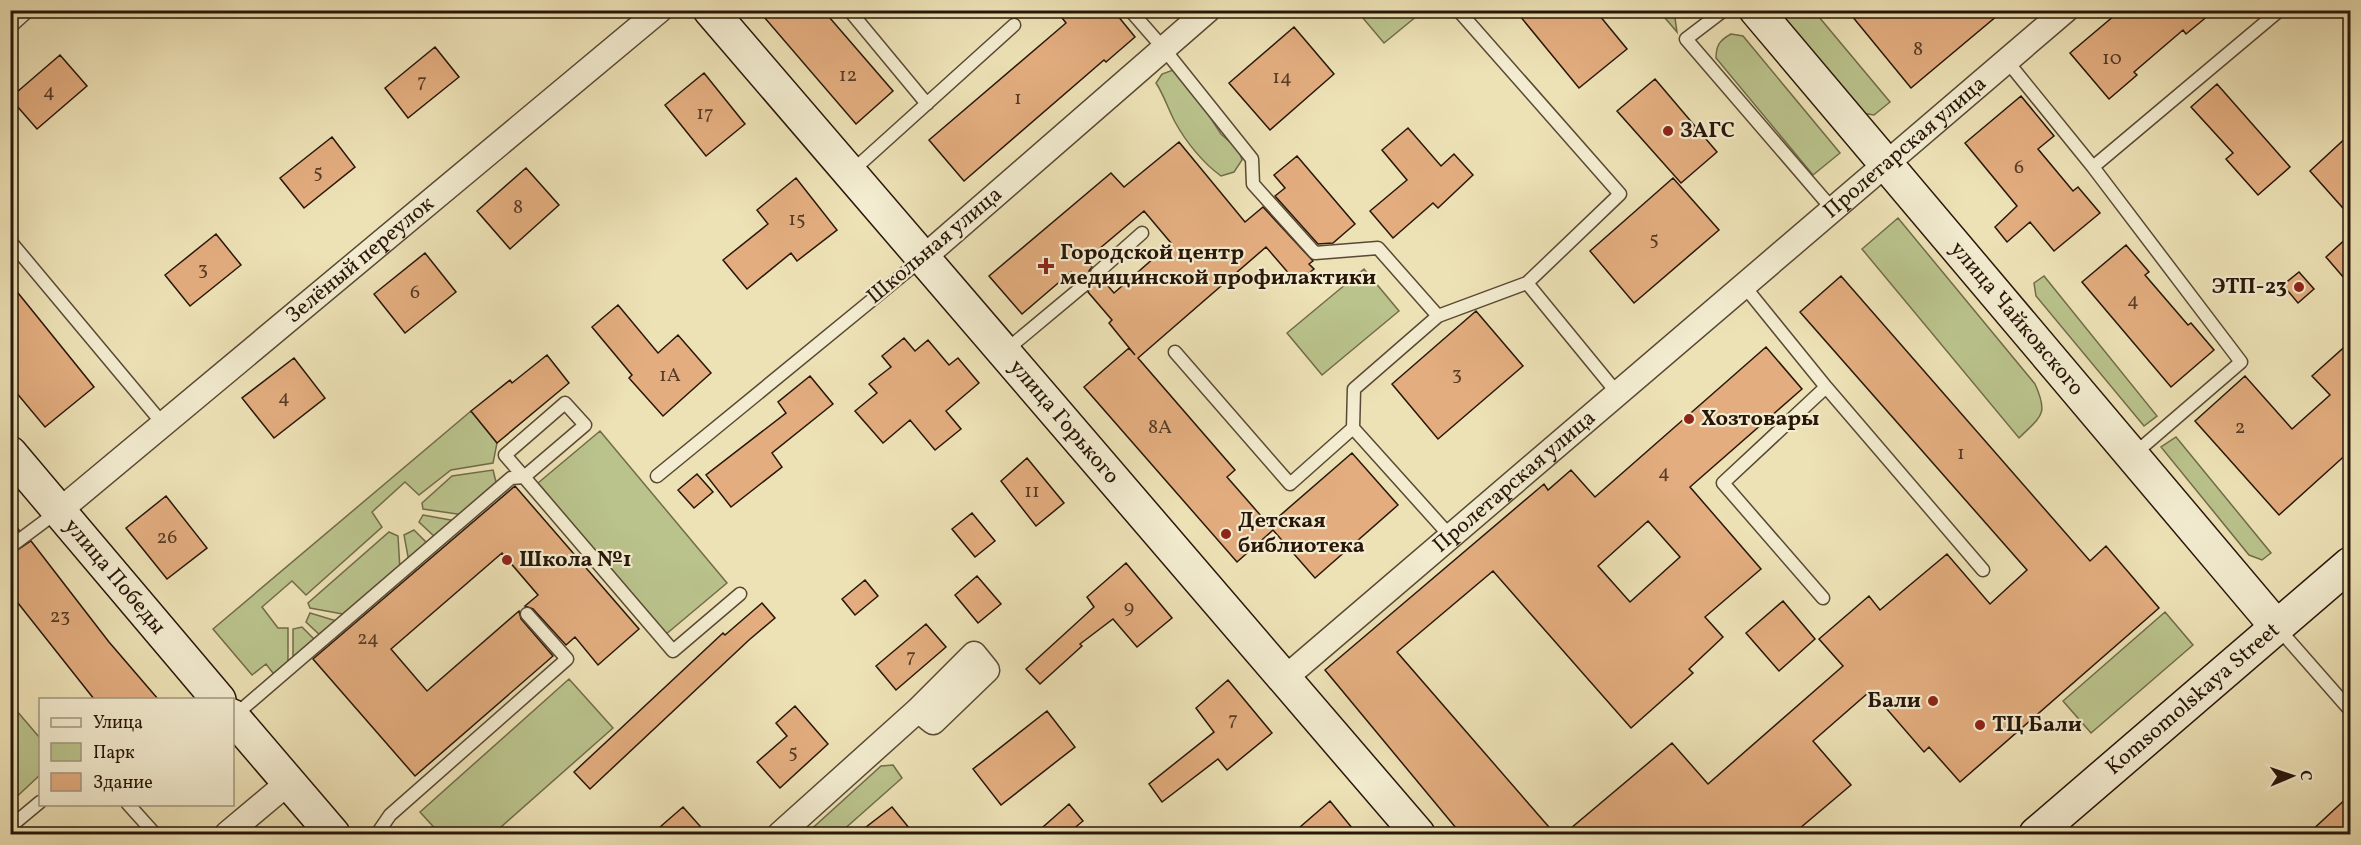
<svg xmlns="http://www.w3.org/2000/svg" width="2361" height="845" viewBox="0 0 2361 845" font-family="Vollkorn,serif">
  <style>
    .green { fill: #bac38c; stroke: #716c4a; stroke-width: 1.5 }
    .building { fill: #e3ad7f; stroke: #281609; stroke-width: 1.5; fill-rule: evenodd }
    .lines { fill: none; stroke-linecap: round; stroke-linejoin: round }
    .lane-casing { stroke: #594934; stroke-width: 15 }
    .street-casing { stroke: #594934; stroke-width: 27 }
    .secondary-casing { stroke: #281609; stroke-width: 36 }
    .lane { stroke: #f3ecd0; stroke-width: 12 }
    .street { stroke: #f3ecd0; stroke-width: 24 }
    .secondary { stroke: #f3ecd0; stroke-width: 33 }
    .poi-dot { fill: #8f2418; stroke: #f3ecd0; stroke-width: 2 }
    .labels { text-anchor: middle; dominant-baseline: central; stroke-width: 4.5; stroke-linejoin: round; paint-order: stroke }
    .number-label { font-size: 20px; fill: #573c26 }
    .poi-label { font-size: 22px; font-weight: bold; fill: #281609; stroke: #f3ecd0; text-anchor: start }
    .street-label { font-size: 22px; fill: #281609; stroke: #f3ecd0 }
  </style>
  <rect width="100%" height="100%" fill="#ede2b6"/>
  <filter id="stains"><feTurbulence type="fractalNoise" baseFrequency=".00333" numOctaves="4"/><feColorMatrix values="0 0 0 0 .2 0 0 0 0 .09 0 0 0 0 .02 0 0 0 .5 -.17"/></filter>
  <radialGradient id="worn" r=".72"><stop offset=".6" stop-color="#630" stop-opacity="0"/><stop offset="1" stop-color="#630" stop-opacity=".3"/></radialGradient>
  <path class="green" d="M1357 11H1423L1384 43Z
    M1659 11H1681L1675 18 1677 32Z
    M1776 11H1814L1890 102 1874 115 1861 113Z
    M1731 34 1743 36 1840 153 1813 175 1716 58C1716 45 1720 40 1731 34Z
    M1173 70 1193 91 1221 134 1239 150 1242 160 1234 172 1221 176C1203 163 1186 142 1175 122 1168 109 1164 95 1156 83L1162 74Z
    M1898 218 2035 384C2049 415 2041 416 2019 438L1862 249Z
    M1364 269 1399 311 1322 375 1287 333Z
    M2044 276 2157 416 2144 426 2036 296 2034 283Z
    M471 411 497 443 493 463 451 470 419 495 405 482 372 512 382 527 306 595 292 581 262 607 278 628H288V667L276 677 266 664 252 675 213 629Z
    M600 431 727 583 665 635 538 483Z
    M2176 437 2271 553 2262 560 2249 555 2161 447Z
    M493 470 497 486 464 515 423 509 422 503 452 476Z
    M423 515 456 521 436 538 419 522Z
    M414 530 429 545 409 562 404 535Z
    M389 532 398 536 400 570 348 615 310 608 308 603Z
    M2165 612 2193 645 2091 733 2063 701Z
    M310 613 340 622 322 637 306 622Z
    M302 627 317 642 293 663V629Z
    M569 679 613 728 493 834H440L420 812Z
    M10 703 40 738V775L11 802Z
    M893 765 902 778 841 832 843 834H806L881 766Z"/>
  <path class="building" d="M758 10H823L893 91 856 124Z
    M1056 10H1113L1135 37 1106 62 1104 60 964 181 929 140 1066 23Z
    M1515 10H1595L1627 49 1579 88Z
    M1847 10H2004L1911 88Z
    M2121 10H2215L2186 34 2183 30 2134 72 2137 75 2109 99 2070 53Z
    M1294 27 1334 74 1270 130 1229 83Z
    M435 47 459 77 408 118 385 88Z
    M60 55 87 86 37 129 10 98Z
    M704 73 745 124 706 156 665 105Z
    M1655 79 1717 152 1681 183 1617 111Z
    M2217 84 2290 167 2258 195 2226 159 2233 153 2191 107Z
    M2021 96 2054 136 2038 149 2073 191 2078 187 2100 213 2054 251 2030 222 2007 242 1995 227 2017 206 1965 143Z
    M1408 128 1441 166 1454 154 1473 175 1438 208 1433 203 1393 238 1370 211 1407 180 1382 150Z
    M2350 134V216L2310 171Z
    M332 137 355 167 304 208 280 178Z
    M1179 142 1245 222 1263 207 1313 261 1309 264 1314 269 1297 283 1266 247 1138 358 1235 470 1227 477 1269 525 1352 453 1398 505 1315 578 1273 530 1237 562 1084 387 1129 348 1135 355 1109 323 1112 320 1088 292 1091 285 1089 280 1082 278 1078 280 1071 272 1022 314 989 276 1111 173 1124 187ZM1144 211 1171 243 1114 293 1102 279 1095 281 1090 278 1089 271 1092 267 1086 260Z
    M1297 156 1355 224 1333 243 1318 244 1275 196 1285 188 1274 175Z
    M526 168 559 205 510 249 477 211Z
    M796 178 837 230 797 261 791 253 747 289 723 260 768 224 757 210Z
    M1673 178 1719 230 1634 303 1590 251Z
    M216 234 241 265 190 306 165 275Z
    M2350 235V285L2326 257Z
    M2126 245 2149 272 2145 275 2188 325 2191 323 2214 350 2171 387 2082 282Z
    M425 253 456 292 405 333 374 294Z
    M2299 272 2314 289 2298 303 2283 285Z
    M1841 276 2090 561 2106 546 2159 608 1960 782 1929 747 1924 752 1873 693 1870 695 1868 693 1813 741 1851 785 1793 834H1564L1672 743 1708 784 1843 666 1819 639 1869 596 1880 610 1947 554 1990 604 2027 570 1800 312Z
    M10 283 94 387 45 427 10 385Z
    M618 305 658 353 678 335 711 373 663 416 629 378 632 375 592 327Z
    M1476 311 1523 366 1438 439 1392 384Z
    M904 338 915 351 928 340 949 365 958 358 979 383 946 411 961 429 935 450 910 420 883 443 855 411 877 393 869 384 891 367 882 356Z
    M2350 342V451L2279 515 2195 421 2245 376 2292 429 2330 395 2312 376Z
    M1766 347 1802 389 1690 487 1761 569 1705 617 1723 637 1689 669 1693 673 1631 728 1493 571 1397 652 1555 834H1461L1325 670 1544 484 1548 490 1571 470 1595 497ZM1648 521 1680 557 1630 602 1598 566Z
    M547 355 569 383 497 443 471 411 510 380 512 383Z
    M294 358 325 398 274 438 242 398Z
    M810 376 833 404 772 453 782 467 731 507 706 475 786 413 778 402Z
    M1027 458 1064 503 1036 526 1001 481Z
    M697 474 713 492 694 508 678 490Z
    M515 486 639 629 598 665 575 637 566 645 533 609 525 606 538 595 502 553 391 649 427 691 519 611 521 619 553 656 415 776 313 659Z
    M166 496 207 548 167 579 126 528Z
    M972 513 995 541 975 557 952 529Z
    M10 518 19 530 10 536Z
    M31 541 109 642 158 699H94L10 593V555Z
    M1126 563 1172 618 1137 647 1113 619 1080 644 1082 646 1040 684 1026 669 1094 607 1087 597Z
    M977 576 1001 604 978 623 955 595Z
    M865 580 878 596 855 615 842 599Z
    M1783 601 1815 639 1779 671 1746 633Z
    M762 603 775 618 749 640 590 789 574 772 723 633 725 635Z
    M926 624 946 647 896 690 876 666Z
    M1228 680 1272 733 1227 770 1218 759 1162 802 1149 784 1214 732 1196 708Z
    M795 706 828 744 780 788 757 762 787 736 776 723Z
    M1047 711 1075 747 1001 805 973 769Z
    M2350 795V834H2308Z
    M1330 801 1357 834H1292Z
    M1069 804 1083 821 1067 834H1035Z
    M683 807 707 834H652Z
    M892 807 914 834H857Z"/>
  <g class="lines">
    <defs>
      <path id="lane" d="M849 10 927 104
        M1130 10 1164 49 1252 159 1253 184 1315 253 1378 248 1438 316
        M1458 10 1620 194 1527 283 1618 394
        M1724 10 1686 39 1834 211
        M2007 61 2093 167
        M851 172 1014 25
        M10 241 163 424
        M1097 273 1142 233
        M1745 287 1826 387 1723 483 1823 598
        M1005 351 1083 286
        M1175 352 1290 484 1353 428 1354 389 1438 316 1527 283
        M1826 387 1983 570
        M1353 428 1451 537
        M2133 455 2241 362 2093 167 2280 10
        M657 476 922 259
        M10 547 57 512
        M2278 628 2350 710
        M234 716 511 478 524 477 585 425 565 403 505 455 524 477 673 651 740 594
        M128 804 155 834
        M10 827 40 802
        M377 834 390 815 567 659 527 614"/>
      <g id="street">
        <path d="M10 19 20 10"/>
        <path d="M923 258 1208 10"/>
        <path id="s1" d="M59 511 660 10"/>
        <path id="s2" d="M1285 678 2066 10"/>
        <path d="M227 834 289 782"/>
        <path d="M780 834 918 710 974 654 987 670 933 722 918 710"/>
      </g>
      <g id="secondary">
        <path id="s3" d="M710 10 1418 834"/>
        <path id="s4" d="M1756 10 2277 627"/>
        <path id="s5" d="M10 453 219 700"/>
        <path d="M232 716 333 834"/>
        <path id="s6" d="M2036 834 2350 564"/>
      </g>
    </defs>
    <use href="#lane" class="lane-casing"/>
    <use href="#street" class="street-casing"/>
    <use href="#secondary" class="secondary-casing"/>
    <use href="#lane" class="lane"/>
    <use href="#street" class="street"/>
    <use href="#secondary" class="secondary"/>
  </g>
  <g class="poi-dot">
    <circle cx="1668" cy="131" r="6"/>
    <path d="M1043 257h6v6h6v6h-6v6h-6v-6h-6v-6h6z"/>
    <circle cx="2299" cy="287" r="6"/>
    <circle cx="1689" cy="419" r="6"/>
    <circle cx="1226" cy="534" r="6"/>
    <circle cx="507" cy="560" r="6"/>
    <circle cx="1933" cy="701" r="6"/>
    <circle cx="1980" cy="725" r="6"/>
  </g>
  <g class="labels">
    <g class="number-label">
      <text x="1918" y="50">8</text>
      <text x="2112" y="59">10</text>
      <text x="848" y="76">12</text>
      <text x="1282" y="78">14</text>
      <text x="422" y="82">7</text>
      <text x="49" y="92">4</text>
      <text x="1018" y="99">1</text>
      <text x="705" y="114">17</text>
      <text x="2019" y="168">6</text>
      <text x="318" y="173">5</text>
      <text x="518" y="208">8</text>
      <text x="797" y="220">15</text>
      <text x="1654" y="240">5</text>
      <text x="203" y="270">3</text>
      <text x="415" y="293">6</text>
      <text x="2133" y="301">4</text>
      <text x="1457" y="375">3</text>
      <text x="670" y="376">1А</text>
      <text x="284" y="398">4</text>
      <text x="1160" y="428">8А</text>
      <text x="2240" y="428">2</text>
      <text x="1961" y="454">1</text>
      <text x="1664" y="473">4</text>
      <text x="1032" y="492">11</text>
      <text x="167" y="538">26</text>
      <text x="1129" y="608">9</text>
      <text x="60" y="617">23</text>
      <text x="368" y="639">24</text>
      <text x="911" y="657">7</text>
      <text x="1233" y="720">7</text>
      <text x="793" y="753">5</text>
    </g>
    <g class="poi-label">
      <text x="1680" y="131">ЗАГС</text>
      <text x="1060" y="253">Городской центр<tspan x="1060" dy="25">медицинской профилактики</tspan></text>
      <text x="2287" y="287" text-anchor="end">ЭТП-23</text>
      <text x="1701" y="419">Хозтовары</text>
      <text x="1238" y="521">Детская<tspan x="1238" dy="25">библиотека</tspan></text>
      <text x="519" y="560">Школа №1</text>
      <text x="1921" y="701" text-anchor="end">Бали</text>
      <text x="1992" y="725">ТЦ Бали</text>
    </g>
    <g class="street-label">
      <text stroke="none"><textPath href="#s2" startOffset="816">Пролетарская улица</textPath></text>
      <text transform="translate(935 246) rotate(-40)">Школьная улица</text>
      <text stroke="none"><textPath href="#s1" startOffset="392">Зелёный переулок</textPath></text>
      <text stroke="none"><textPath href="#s4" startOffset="404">улица Чайковского</textPath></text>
      <text stroke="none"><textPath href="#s3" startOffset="543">улица Горького</textPath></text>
      <text stroke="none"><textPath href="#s2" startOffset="302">Пролетарская улица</textPath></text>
      <text stroke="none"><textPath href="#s5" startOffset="162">улица Победы</textPath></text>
      <text stroke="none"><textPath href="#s6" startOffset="207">Komsomolskaya Street</textPath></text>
    </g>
  </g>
  <rect width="2361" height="845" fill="none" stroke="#ede2b6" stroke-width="36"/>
  <rect x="12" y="12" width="2337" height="821" fill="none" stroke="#281609" stroke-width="3"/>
  <rect x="18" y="18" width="2325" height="809" fill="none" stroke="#281609" stroke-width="1.5"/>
  <rect x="39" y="698" width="195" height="108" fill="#f3ecd0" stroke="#a29680" stroke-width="1.5"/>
  <rect x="51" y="718" width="30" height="9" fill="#f3ecd0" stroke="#a29680" stroke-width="1.5"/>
  <text x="93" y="728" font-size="18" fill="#281609">Улица</text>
  <rect x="51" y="743" width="30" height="18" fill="#bac38c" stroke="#a29680" stroke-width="1.5"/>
  <text x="93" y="758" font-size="18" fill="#281609">Парк</text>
  <rect x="51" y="773" width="30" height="18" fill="#e3ad7f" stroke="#a29680" stroke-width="1.5"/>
  <text x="93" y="788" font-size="18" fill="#281609">Здание</text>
  <g transform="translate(2292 776) rotate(88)" stroke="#f3ecd0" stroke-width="4.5" paint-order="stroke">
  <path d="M0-4.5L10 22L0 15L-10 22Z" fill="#281609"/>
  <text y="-9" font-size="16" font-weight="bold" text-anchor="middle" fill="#281609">С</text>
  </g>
  <rect width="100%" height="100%" filter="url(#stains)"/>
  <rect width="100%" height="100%" fill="url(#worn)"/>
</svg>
